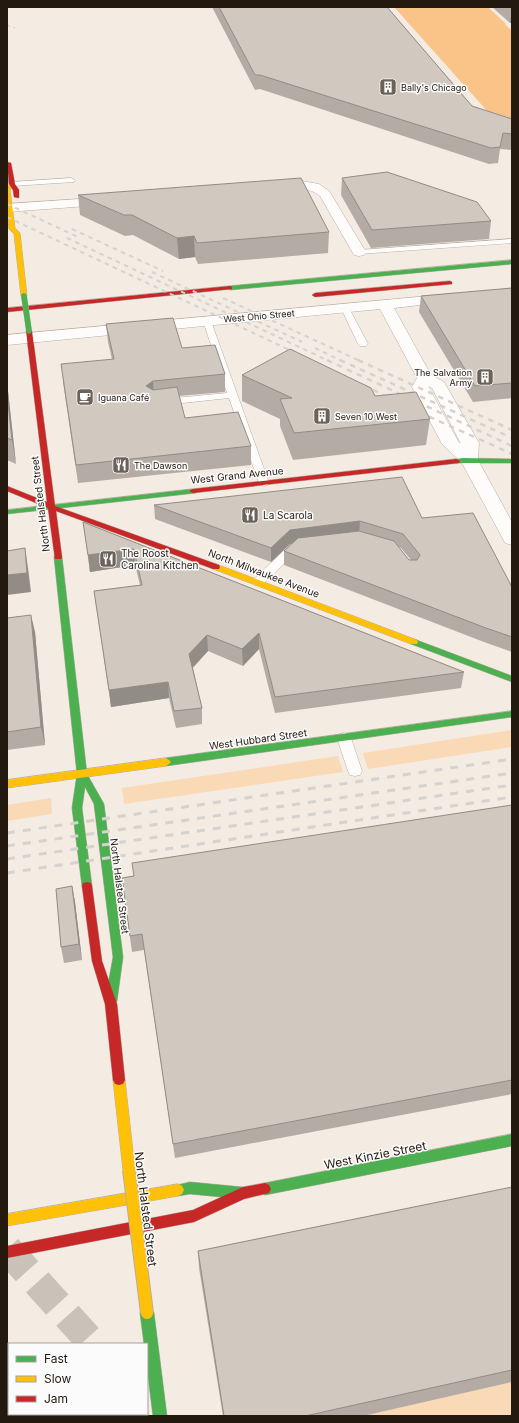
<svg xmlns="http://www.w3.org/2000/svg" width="519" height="1423" viewBox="0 0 519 1423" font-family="Inter,sans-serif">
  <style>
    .green { fill: #fad9b7 }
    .water { fill: #fac488 }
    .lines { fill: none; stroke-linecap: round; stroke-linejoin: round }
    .highway-tunnel { stroke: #cac1b8; stroke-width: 30; stroke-dasharray: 30 15; stroke-linecap: butt }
    .lane-casing { stroke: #b7aea5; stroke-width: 1 }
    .street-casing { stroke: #b7aea5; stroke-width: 1 }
    .fast-casing { stroke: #b7aea5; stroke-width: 1 }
    .slow-casing { stroke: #b7aea5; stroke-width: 1 }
    .jam-casing { stroke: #b7aea5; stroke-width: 1 }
    .lane { fill: #fdfcfb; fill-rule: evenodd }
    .street { fill: #fdfcfb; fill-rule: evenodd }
    .fast { fill: #4caf50; fill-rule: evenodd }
    .slow { fill: #ffc107; fill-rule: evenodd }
    .jam { fill: #c62828; fill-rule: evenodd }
    .rail-far3 { stroke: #d5d2cf; stroke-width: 1.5; stroke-dasharray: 3.5 3.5; stroke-linecap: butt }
    .rail-far2 { stroke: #d5d2cf; stroke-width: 2; stroke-dasharray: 4.5 4.5; stroke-linecap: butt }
    .rail-far1 { stroke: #d5d2cf; stroke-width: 2.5; stroke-dasharray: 5.5 5.5; stroke-linecap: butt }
    .rail { stroke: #d5d2cf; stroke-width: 3; stroke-dasharray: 8 8; stroke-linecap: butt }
    .fast-bridge-casing { stroke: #b7aea5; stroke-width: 6; stroke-linecap: butt }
    .slow-bridge-casing { stroke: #b7aea5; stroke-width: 14; stroke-linecap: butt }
    .fast-bridge { stroke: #4caf50; stroke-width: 5.5 }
    .slow-bridge { stroke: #ffc107; stroke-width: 12 }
    .wall { fill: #b4aca4; fill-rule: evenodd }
    .shaded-wall { fill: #928c86 }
    .building { fill: #d1c8bf; stroke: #928c86 }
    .labels { text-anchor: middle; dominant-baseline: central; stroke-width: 3; stroke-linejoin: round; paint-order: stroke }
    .far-poi-label { font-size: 9px; fill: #23190f; stroke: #fbfbfb; text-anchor: start }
    .far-street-label { font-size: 9px; fill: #23190f; stroke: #fbfbfb }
    .street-label { font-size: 10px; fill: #23190f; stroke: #fbfbfb }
    .poi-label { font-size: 10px; fill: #23190f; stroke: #fbfbfb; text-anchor: start }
    .near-street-label { font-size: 12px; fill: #23190f; stroke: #fbfbfb }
  </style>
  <rect width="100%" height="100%" fill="#f4ebe2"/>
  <path class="green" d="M512 730V747L368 769 363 753Z
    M338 756 343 772 124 804 122 788Z
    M51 798 52 814 7 821V805Z
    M512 1382V1416H362Z"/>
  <path class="water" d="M394 7H488L506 24H505L512 31V119L492 112 489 113Z"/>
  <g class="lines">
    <path class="highway-tunnel" d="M7 1249 93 1344
      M7 1410 9 1412"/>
    <defs>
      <path id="lane" d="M71 178 75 180 74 182 12 186 8 184 12 182Z
        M512 239V243L359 254 355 252 359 250Z
        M345 305 349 308 368 344 366 346H360L358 344 341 308Z
        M207 318 211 321 269 483 268 485 264 486 259 483 229 398 164 405 159 402 164 399 227 393 203 321Z
        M298 543 302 544 304 546 302 548 298 550 262 585H254L252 582 254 579 290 545Z
        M344 733 349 735 351 738 362 771 360 775 355 776 350 775 348 771 337 738 339 735Z"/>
      <path id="street" d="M302 181 319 184 329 191 366 252 364 255 359 256 354 255 320 196C305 183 288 194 271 190L269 187 271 184Z
        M109 197 114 198 115 201 114 204 7 212V204Z
        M450 294 455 295 457 298 455 301 394 308 431 375 444 382 479 443 478 460 512 522V545L505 543 503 539 462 463 442 444 412 387 417 378 380 309 7 345V335ZM428 386 432 388 461 444 458 441Z"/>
      <path id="fast" d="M512 260V264L230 290 227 288 230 286Z
        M463 458 512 459V463H456L452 461 456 459Z
        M193 489 197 491 196 493 7 514V510Z
        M55 555H61L62 557 87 774 104 804 123 957 117 1001 115 1004 111 1006 107 1004 105 1001 113 957 94 804 85 787 82 808 92 886 91 889 87 890 83 889 82 886 72 808 77 774 54 557Z
        M414 639 512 676V682L411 644 410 642 411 640Z
        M512 711V717L166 766 163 764 161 762 163 760 166 758Z
        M512 1134V1146L265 1195 261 1193 259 1189 261 1185 265 1183Z
        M190 1182 242 1187 246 1189 248 1193 246 1197 242 1199 190 1194 178 1196 174 1194 172 1190 174 1186Z
        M147 1306 152 1308 154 1313 167 1416H153L147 1368V1344H144L140 1313 142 1308Z"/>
      <path id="slow" d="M12 182 15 184 10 190 15 228 20 233 27 296 24 298 21 296 14 234 9 229 7 211V187Z
        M216 564 417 640 418 642 417 644H411L213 569 212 567 213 565Z
        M166 758 169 760 171 762 169 764 166 766 7 788V780Z
        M119 1075 123 1076 125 1080 135 1170 133 1174 129 1176 125 1174 123 1170 113 1080 115 1076Z
        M178 1184 182 1186 184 1190 182 1194 178 1196 7 1226V1214Z"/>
      <path id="jam" d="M7 162 11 163 15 184 19 190V198L14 197 13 190 9 184Z
        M450 281 452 282V284L315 297 312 295 315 293Z
        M230 286 232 287V289L7 312V308Z
        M29 329 32 331 55 506 219 565 220 567 219 569H213L56 511 62 557 61 559H55L48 508 7 491V486L47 502 26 331Z
        M456 459 460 461 459 463 193 493 189 491 193 489Z
        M87 882 91 883 92 886 102 961 117 1004 125 1080 123 1084 119 1085 115 1084 113 1080 105 1004 92 961 82 886 83 883Z
        M265 1183 269 1185 271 1189 269 1193 244 1199 194 1222 7 1258V1246L193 1210 243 1187Z"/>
    </defs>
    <use href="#lane" class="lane-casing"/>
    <use href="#street" class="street-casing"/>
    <use href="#fast" class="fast-casing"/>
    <use href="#slow" class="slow-casing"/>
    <use href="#jam" class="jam-casing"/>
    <use href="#lane" class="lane"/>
    <use href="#street" class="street"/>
    <use href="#fast" class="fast"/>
    <use href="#slow" class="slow"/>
    <use href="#jam" class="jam"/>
    <path class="rail-far3" d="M7 25 15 28"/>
    <path class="rail-far2" d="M7 204 78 237
      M7 217 298 354
      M72 229 163 271
      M67 238 329 361
      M152 272 302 342
      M223 298 360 361
      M315 348 342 361"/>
    <path class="rail-far1" d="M327 360 512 446
      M340 360 512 438
      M358 360 512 430
      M363 385 394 400
      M419 412 512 454"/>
    <path class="rail" d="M7 833 512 759
      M7 846 512 773
      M7 859 512 785
      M7 873 512 797"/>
    <defs>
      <path id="fast-bridge" d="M24 296 29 331"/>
      <path id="slow-bridge" d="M129 1170 147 1313"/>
    </defs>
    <use href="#fast-bridge" class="fast-bridge-casing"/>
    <use href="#slow-bridge" class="slow-bridge-casing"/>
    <use href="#fast-bridge" class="fast-bridge"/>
    <use href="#slow-bridge" class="slow-bridge"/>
  </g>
  <path class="wall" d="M212 7H387L472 106 512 119V150L500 149 498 163 489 164 260 89 255 90Z
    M492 7H512V23H510Z
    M342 178 491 221 489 239 371 248 341 195Z
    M78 195 329 232 328 253 198 264 195 257 179 259 133 235 125 236 80 215Z
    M512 288V398L473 402 419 312 421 296Z
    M106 324 182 348 225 374V392L179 396 185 418 251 446V465L78 483 63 382 112 359 108 342Z
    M242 375 375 396 430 419 426 445 293 460 280 426V419L242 401Z
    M7 382 16 464 7 460Z
    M154 505 422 518 512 587V652L484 642 284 565V551L293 543 290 544 271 562 155 519ZM398 547 401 548 411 560H409Z
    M83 522 464 672 461 688 275 713 259 649 243 666 208 651 193 668 202 708V724L176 728 169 698 111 707 94 591 140 585 135 565 90 572Z
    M7 618 35 632 45 745 7 750Z
    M512 805V1094L175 1158 144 950 132 952 122 878Z
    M72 886 75 902 82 960 64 963 61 947Z
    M512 1187V1382L363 1416H223L199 1268 198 1251Z"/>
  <path class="shaded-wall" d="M512 10V23H510Z
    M194 236 195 257 179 259 177 238Z
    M153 381 154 399 146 386Z
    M7 382 16 464 12 440 7 394Z
    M360 521 359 535 290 544 271 562V548L290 530Z
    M25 548 28 568 31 592 7 595V575Z
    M134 549 135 565 90 572 88 555Z
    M31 615 35 632 45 745 41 727Z
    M259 633V649L243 666 242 649Z
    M207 635 208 651 190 670 189 654Z
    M168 682 169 698 111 707 109 690Z
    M72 886 75 902 82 960 79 944Z"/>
  <path class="building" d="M219 7H387L472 106 512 119V134L503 133 500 147 491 148 260 75H255Z
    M387 172 477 202 491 221 372 230 342 178Z
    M301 178 329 232 197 243 194 236 177 238 132 215H124L78 195Z
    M512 288V383L475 386 421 296Z
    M173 318 182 348 215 345 225 374 153 381 146 386 153 390 177 387 185 418 238 412 251 446 76 465 61 364 114 359 106 324Z
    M290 349 371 388 375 396 416 392 430 419 294 433 280 399 292 398 242 375Z
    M7 394 12 440 7 438Z
    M402 477 422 518 473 513 512 587V637L486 628 284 551 298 538 359 531 394 541 409 560H417L420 555 403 534 360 521 290 530 271 548 154 505Z
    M83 522 464 672 275 697 259 633 242 649 207 635 189 654 202 708 174 711 168 682 109 690 94 591 142 585 134 549 88 555Z
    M25 548 27 573 7 575V551Z
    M31 615 41 727 7 732V618Z
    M512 805V1080L173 1144 142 934 130 936 122 878 134 876 132 863Z
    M72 886 79 944 61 947 56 889Z
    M512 1187V1370L305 1416H224L198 1251Z"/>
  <defs>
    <symbol id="building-square" viewBox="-11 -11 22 22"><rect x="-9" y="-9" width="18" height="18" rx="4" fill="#6c6259" stroke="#fbfbfb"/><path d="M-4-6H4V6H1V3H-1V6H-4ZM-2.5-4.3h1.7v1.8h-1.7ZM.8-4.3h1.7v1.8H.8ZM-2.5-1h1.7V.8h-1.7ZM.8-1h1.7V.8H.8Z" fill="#fff"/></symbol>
    <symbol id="cafe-square" viewBox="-11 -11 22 22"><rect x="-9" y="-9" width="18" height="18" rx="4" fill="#6c6259" stroke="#fbfbfb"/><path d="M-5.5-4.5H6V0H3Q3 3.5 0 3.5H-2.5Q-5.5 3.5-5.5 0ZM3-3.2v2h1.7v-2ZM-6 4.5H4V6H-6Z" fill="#fff"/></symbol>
    <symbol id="restaurant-square" viewBox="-11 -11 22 22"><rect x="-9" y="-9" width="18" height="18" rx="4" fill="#6c6259" stroke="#fbfbfb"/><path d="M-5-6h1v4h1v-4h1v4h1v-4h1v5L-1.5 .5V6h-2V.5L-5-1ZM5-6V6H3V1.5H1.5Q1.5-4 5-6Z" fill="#fff"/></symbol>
  </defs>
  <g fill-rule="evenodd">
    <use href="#building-square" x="378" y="77" width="20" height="20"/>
    <use href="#building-square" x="475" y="367" width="20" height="20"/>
    <use href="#cafe-square" x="75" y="387" width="20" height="20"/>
    <use href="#building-square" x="312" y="406" width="20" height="20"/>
    <use href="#restaurant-square" x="111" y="455" width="20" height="20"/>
    <use href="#restaurant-square" x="240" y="505" width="20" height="20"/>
    <use href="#restaurant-square" x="98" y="549" width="20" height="20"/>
  </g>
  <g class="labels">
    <g class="far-poi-label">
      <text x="401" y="87">Bally's Chicago</text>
      <text x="472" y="372" text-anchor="end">The Salvation<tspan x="472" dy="10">Army</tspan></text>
      <text x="98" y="397">Iguana Café</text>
      <text x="335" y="416">Seven 10 West</text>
      <text x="134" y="465">The Dawson</text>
    </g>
    <g class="far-street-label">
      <text transform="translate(259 316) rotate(-5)">West Ohio Street</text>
    </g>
    <g class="street-label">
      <text transform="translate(237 475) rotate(-6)">West Grand Avenue</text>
      <text transform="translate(40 504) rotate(-97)">North Halsted Street</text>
      <text transform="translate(264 573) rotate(21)">North Milwaukee Avenue</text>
      <text transform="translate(258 739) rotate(-8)">West Hubbard Street</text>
      <text transform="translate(120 886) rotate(83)">North Halsted Street</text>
    </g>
    <g class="poi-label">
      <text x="263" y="515">La Scarola</text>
      <text x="121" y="553">The Roost<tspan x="121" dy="12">Carolina Kitchen</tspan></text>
    </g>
    <g class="near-street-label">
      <text transform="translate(375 1155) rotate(-11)">West Kinzie Street</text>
      <text transform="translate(146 1209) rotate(83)">North Halsted Street</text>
    </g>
  </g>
  <rect width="519" height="1423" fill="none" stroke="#23190f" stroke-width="16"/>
  <rect x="8" y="1343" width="140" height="72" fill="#fbfbfb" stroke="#a5a19d"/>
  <rect x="16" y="1356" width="20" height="6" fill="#4caf50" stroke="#a5a19d"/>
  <text x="44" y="1363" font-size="12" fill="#23190f">Fast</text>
  <rect x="16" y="1376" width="20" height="6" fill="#ffc107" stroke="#a5a19d"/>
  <text x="44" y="1383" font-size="12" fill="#23190f">Slow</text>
  <rect x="16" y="1396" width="20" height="6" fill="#c62828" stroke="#a5a19d"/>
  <text x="44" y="1403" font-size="12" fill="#23190f">Jam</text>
</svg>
